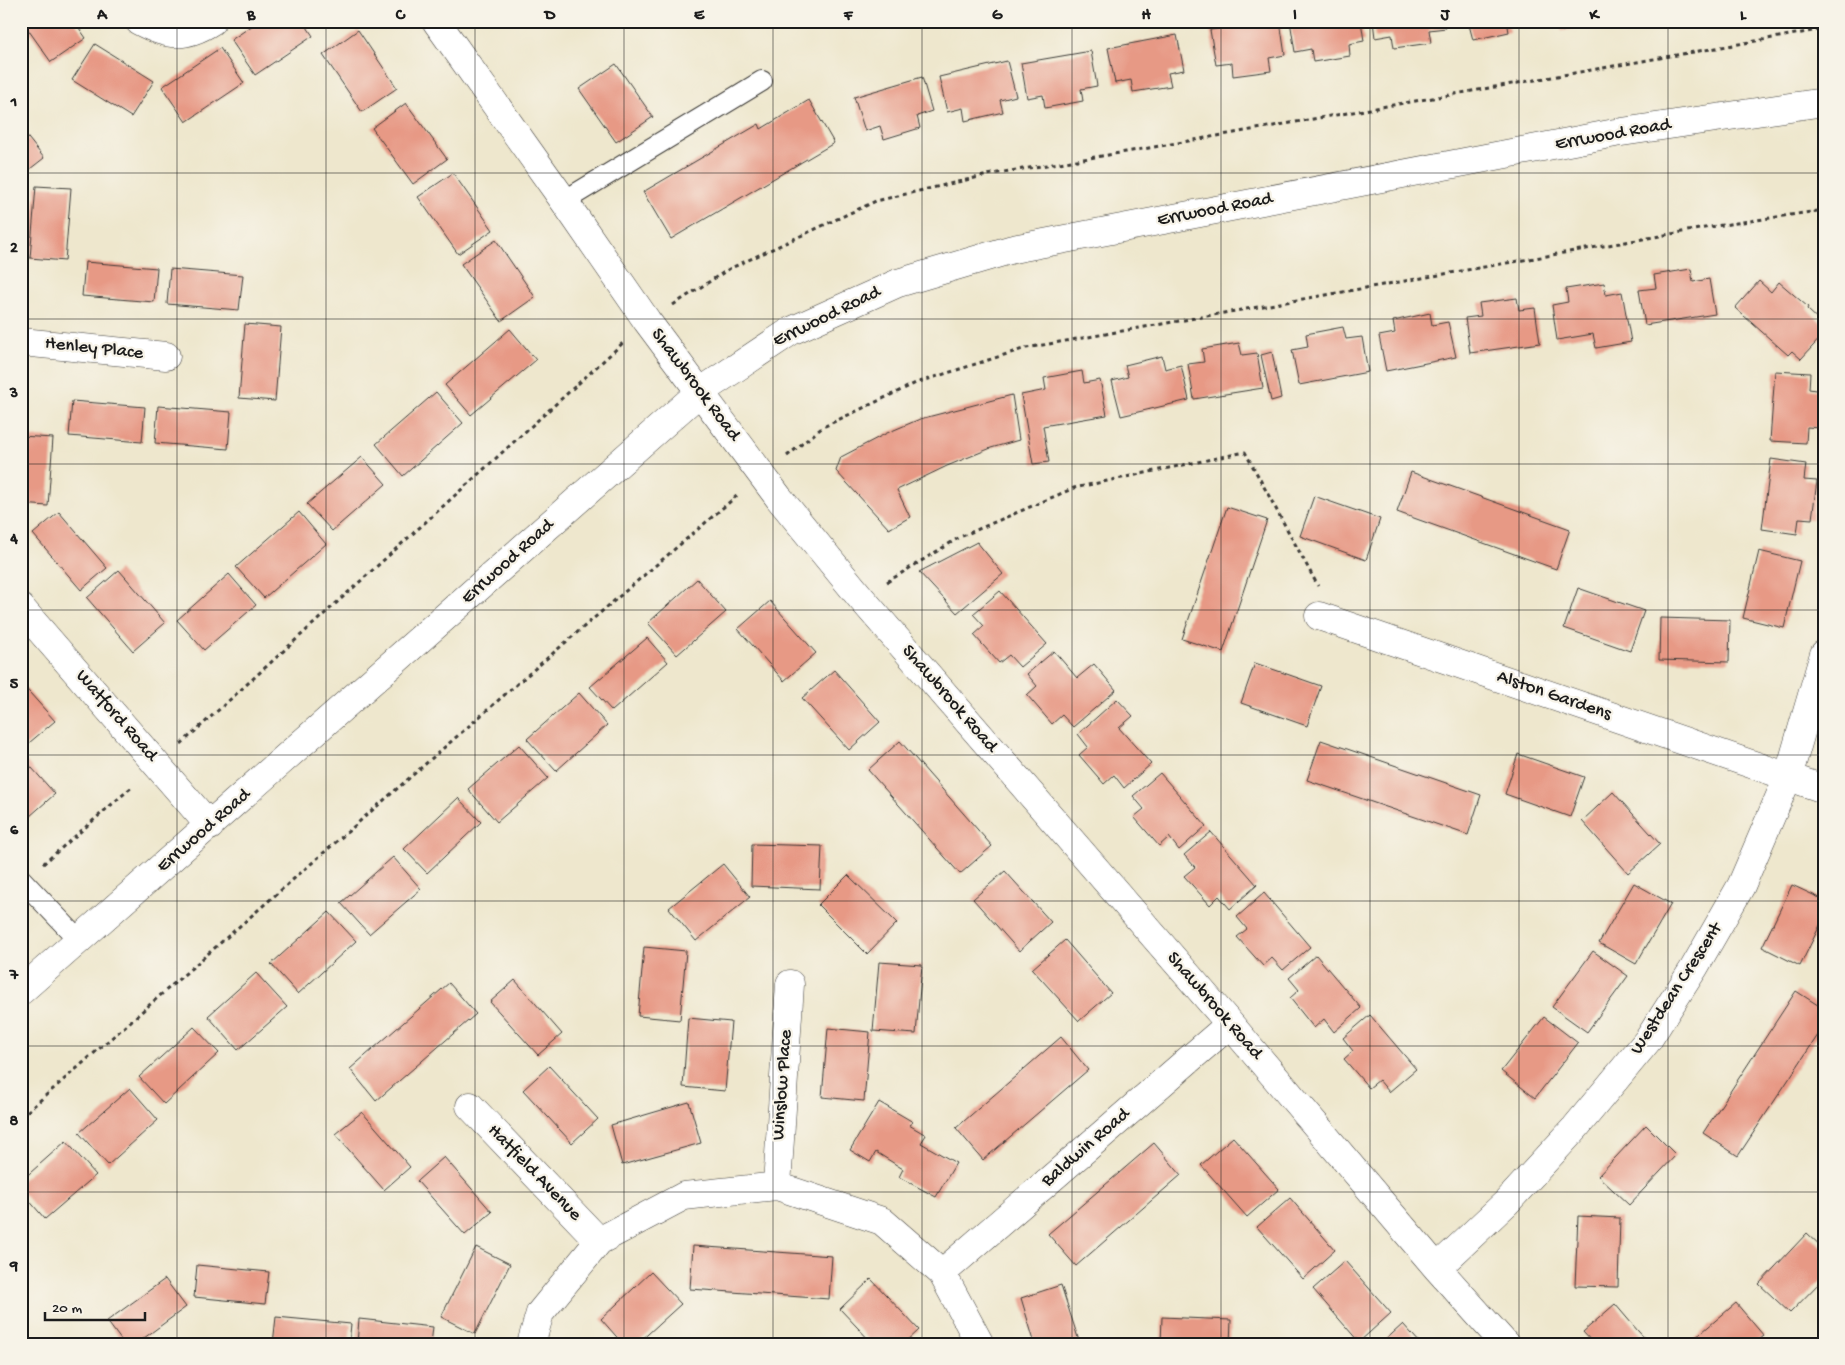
<svg xmlns="http://www.w3.org/2000/svg" width="1845" height="1365" viewBox="0 0 1845 1365" font-family="'Gochi Hand',sans-serif">
  <style>
    .building { fill: #e79985 }
    .lines { fill: none; stroke-linecap: round; stroke-linejoin: round }
    .lane-casing { stroke: #3c3a37; stroke-width: 22 }
    .street-casing { stroke: #3c3a37; stroke-width: 29 }
    .path { stroke: #3c3a37; stroke-width: 3; stroke-dasharray: 4 4; stroke-linecap: butt }
    .lane { stroke: #fff; stroke-width: 20 }
    .street { stroke: #fff; stroke-width: 28 }
    .grid { fill: none; stroke: #1c1c1c; stroke-width: 1; stroke-opacity: 0.55 }
    .labels { text-anchor: middle; dominant-baseline: central; stroke-width: 4.5; stroke-linejoin: round; paint-order: stroke }
    .street-label { font-size: 19px; fill: #1c1c1c; stroke: #f7f3e8 }
    .neatline { fill: none; stroke: #1c1c1c; stroke-width: 2 }
    .grid-label { font-size: 16px; text-anchor: middle; font-weight: bold; fill: #1c1c1c }
  </style>
  <rect width="100%" height="100%" fill="#f7f3e8"/>
  <filter id="ink" filterUnits="userSpaceOnUse"><feTurbulence type="fractalNoise" baseFrequency=".02" numOctaves="2"/><feDisplacementMap in="SourceGraphic" scale="10" xChannelSelector="R" yChannelSelector="G"/><feConvolveMatrix kernelMatrix="1 2 1 2 8 2 1 2 1" color-interpolation-filters="sRGB"/></filter>
  <filter id="wash" filterUnits="userSpaceOnUse"><feTurbulence type="fractalNoise" baseFrequency=".0096" numOctaves="4" result="noise"/><feDisplacementMap in="SourceGraphic" scale="20" xChannelSelector="R" yChannelSelector="G"/><feGaussianBlur stdDeviation="1.12" result="paint"/><feColorMatrix in="noise" values="0 0 0 0 0 0 0 0 0 0 0 0 0 0 0 0 0 1.4 0 .05"/><feComposite in="paint" operator="in"/></filter>
  <g filter="url(#wash)">
    <rect width="100%" height="100%" fill="#eee7cd"/>
    <g id="blocks">
      <path class="building" d="M22 21H74L86 38 51 62Z
        M259 21H303L313 36 255 75 231 40Z
        M1272 21H1280L1285 55 1269 58 1271 71 1233 76 1232 63 1216 65 1210 30Z
        M1290 21H1361L1364 41 1349 44 1350 56 1313 62 1311 49 1295 52Z
        M1373 21H1445L1446 28 1429 30 1431 43 1394 48 1392 35 1375 38Z
        M1468 21H1507L1509 32 1473 40Z
        M1559 21H1604V22L1562 31Z
        M358 30 397 88 362 112 323 55Z
        M1177 35 1184 70 1168 73 1171 86 1133 92 1131 80 1115 83 1108 48Z
        M95 44 154 81 131 117 72 80Z
        M220 48 244 83 186 122 162 87Z
        M1091 51 1097 86 1081 89 1083 101 1045 108 1043 95 1027 98 1021 63Z
        M1007 61 1016 96 1000 100 1003 112 965 121 963 108 947 112 939 77Z
        M616 64 653 117 616 142 579 89Z
        M922 77 932 111 917 116 920 128 884 139 880 126 865 131 854 97Z
        M809 100 834 143 671 239 643 192 759 124 761 129Z
        M406 103 447 159 413 184 372 128Z
        M21 129 44 158 21 176Z
        M453 173 493 230 458 254 418 197Z
        M36 186 71 188 65 261 30 258Z
        M496 240 535 297 501 321 461 264Z
        M85 262 157 268 154 302 82 296Z
        M170 269 243 275 239 310 167 304Z
        M1691 269 1693 282 1709 279 1715 314 1645 325 1639 290 1656 288 1654 275Z
        M1759 281 1771 292 1779 282 1808 307 1807 309 1824 325V334L1801 359 1792 351 1788 355 1735 308Z
        M1604 283 1606 295 1622 292 1631 342 1596 348 1593 334 1557 340 1552 305 1568 302 1566 289Z
        M1517 298 1519 310 1535 308 1540 343 1470 353 1465 318 1481 316 1479 303Z
        M1430 313 1432 325 1448 322 1456 357 1386 371 1379 336 1395 333 1393 321Z
        M245 324 281 327 275 401 239 398Z
        M1343 327 1346 339 1362 337 1368 372 1299 385 1292 350 1308 347 1306 334Z
        M510 329 536 360 471 415 445 385Z
        M1239 343 1242 355 1257 353 1263 388 1194 399 1188 364 1204 362 1202 349Z
        M1272 352 1281 398 1271 401 1261 355Z
        M1162 356 1165 369 1181 365 1189 400 1121 416 1112 381 1128 377 1125 365Z
        M1082 371 1084 383 1100 380 1107 415 1043 426 1049 462 1033 464 1021 395 1046 390 1044 378Z
        M1775 371 1810 373 1809 389 1822 391 1819 428 1807 427 1806 443 1770 441Z
        M436 392 463 423 403 476 376 444Z
        M1012 395 1019 440 991 448 947 466 897 490 910 517 889 529 836 471 841 457 887 433 920 419Z
        M72 401 145 407 142 442 69 436Z
        M158 406 231 412 228 449 155 443Z
        M21 436 53 438 48 506 21 504Z
        M362 457 386 484 332 531 307 504Z
        M1771 459 1806 464 1804 480 1817 481 1812 519 1799 518 1797 534 1762 529Z
        M1411 472 1570 529 1556 569 1397 512Z
        M1314 496 1380 519 1366 560 1300 536Z
        M1227 507 1267 520 1223 652 1182 639Z
        M59 512 107 568 81 590 33 534Z
        M299 512 326 544 264 598 236 567Z
        M977 542 1003 574 957 613 919 572Z
        M1759 551 1800 561 1784 628 1743 618Z
        M119 570 165 623 133 651 87 598Z
        M229 574 256 605 204 650 177 620Z
        M697 579 726 612 677 655 648 623Z
        M1578 588 1644 611 1630 651 1564 628Z
        M1000 591 1047 644 1020 667 1009 655 999 663 974 635 984 626 973 614Z
        M770 601 816 653 784 681 738 629Z
        M1660 618 1730 620 1729 662 1659 660Z
        M647 638 668 662 612 711 590 687Z
        M1054 651 1077 678 1094 664 1116 690 1073 727 1062 715 1052 724 1027 695 1037 686 1027 674Z
        M1255 663 1321 686 1307 726 1241 703Z
        M834 670 880 722 849 750 802 698Z
        M21 683 55 721 23 748 21 745Z
        M579 693 607 725 556 771 527 739Z
        M1117 699 1133 716 1119 728 1151 764 1124 788 1114 775 1104 784 1079 755 1088 747 1078 734Z
        M1321 740 1481 795 1468 835 1307 780Z
        M900 741 992 846 960 874 868 770Z
        M519 745 548 778 497 822 468 789Z
        M1518 754 1584 777 1570 817 1505 794Z
        M24 759 55 794 21 824V761Z
        M1160 773 1206 826 1179 850 1169 837 1159 846 1134 817 1144 809 1133 796Z
        M1613 792 1660 844 1628 873 1582 821Z
        M458 798 481 822 427 873 404 849Z
        M1211 832 1257 885 1230 909 1219 896 1210 905 1184 876 1195 867 1184 855Z
        M752 844 822 846 820 889 751 886Z
        M393 857 421 889 369 934 341 903Z
        M723 864 750 897 696 941 669 908Z
        M1005 871 1051 922 1019 951 973 899Z
        M848 875 897 923 867 954 818 905Z
        M1634 883 1671 904 1636 964 1599 943Z
        M1792 885 1824 900V917L1800 966 1762 947Z
        M1264 893 1310 947 1283 970 1272 958 1263 966 1237 937 1247 929 1237 917Z
        M329 912 356 941 298 994 271 964Z
        M1065 940 1111 993 1079 1021 1032 969Z
        M644 947 686 951 680 1020 638 1016Z
        M1593 951 1628 976 1587 1032 1552 1007Z
        M1316 955 1361 1008 1334 1032 1324 1019 1314 1028 1290 998 1299 990 1289 978Z
        M879 962 922 965 916 1034 873 1031Z
        M256 973 287 1007 238 1050 208 1016Z
        M515 980 562 1034 538 1055 490 1002Z
        M449 983 476 1014 376 1101 350 1069Z
        M1796 991 1824 1009V1026L1738 1156 1703 1133Z
        M1370 1015 1416 1069 1389 1092 1379 1080 1369 1088 1344 1059 1353 1051 1343 1038Z
        M1544 1017 1578 1043 1535 1098 1501 1071Z
        M688 1018 731 1022 725 1091 683 1087Z
        M194 1027 219 1053 164 1104 139 1077Z
        M828 1028 870 1032 864 1101 822 1097Z
        M1061 1037 1088 1070 983 1160 956 1128Z
        M549 1066 598 1119 572 1143 523 1090Z
        M130 1088 158 1120 108 1165 79 1133Z
        M689 1102 701 1143 622 1165 611 1125Z
        M879 1102 913 1122 909 1125 926 1135 921 1143 956 1163 936 1197 899 1177 903 1169 876 1152 870 1162 850 1150Z
        M362 1112 410 1167 384 1190 335 1134Z
        M1646 1125 1676 1155 1629 1205 1598 1176Z
        M1233 1137 1279 1189 1247 1217 1201 1165Z
        M66 1141 96 1175 45 1219 21 1191V1181Z
        M1154 1143 1181 1175 1076 1266 1048 1234Z
        M444 1157 492 1212 465 1235 417 1181Z
        M1290 1198 1335 1250 1303 1279 1257 1227Z
        M1578 1216 1620 1218 1618 1287 1575 1286Z
        M1807 1233 1824 1249V1278L1790 1313 1759 1284Z
        M693 1246 832 1256 829 1299 690 1289Z
        M476 1247 510 1264 475 1334 441 1317Z
        M1345 1261 1391 1313 1359 1342 1313 1289Z
        M197 1265 269 1272 265 1304 194 1297Z
        M651 1272 681 1304 637 1344H623L601 1319Z
        M165 1279 186 1307 136 1344H124L107 1321Z
        M871 1279 919 1330 904 1344H873L840 1309Z
        M1061 1285 1080 1344H1035L1021 1298Z
        M1736 1303 1764 1336 1754 1344H1688Z
        M1615 1304 1638 1331 1650 1344H1594L1583 1332Z
        M276 1317 351 1324 349 1344H273Z
        M1162 1317 1231 1320 1230 1344H1161Z
        M359 1319 433 1327 431 1344H357Z
        M1403 1324 1421 1344H1381Z"/>
    </g>
  </g>
  <g filter="url(#ink)">
    <use href="#blocks" fill-opacity="0" stroke="#3c3a37" stroke-width="1"/>
    <g class="lines">
      <defs>
        <path id="lane" d="M564 201 762 81
          M21 879 79 940"/>
        <path id="street" d="M139 21C167 36 184 39 212 21
          M436 21 564 201 647 321 779 498 861 598 1230 1024 1437 1268 1505 1344
          M21 342 166 356
          M21 608 210 826
          M1319 616 1824 789
          M21 991 700 392 791 331 898 283 1013 249 1615 133 1824 102
          M470 1106 599 1241
          M777 1186 790 984
          M1437 1268 1507 1202 1575 1128 1648 1040 1694 968 1741 886 1788 777 1824 654
          M942 1273 1230 1024
          M531 1344 540 1313 599 1241 684 1196 777 1186 882 1221 942 1273 980 1344"/>
      </defs>
      <use href="#lane" class="lane-casing"/>
      <use href="#street" class="street-casing"/>
      <path class="path" d="M673 305 729 269 876 201 992 174 1126 152 1824 29
        M787 456 823 427 916 383 1026 348 1716 226 1824 210
        M887 582 960 537 1074 488 1245 452 1318 586
        M181 744 624 342
        M43 864 133 786
        M21 1117 517 684 739 494"/>
      <use href="#lane" class="lane"/>
      <use href="#street" class="street"/>
    </g>
  </g>
  <path class="grid" d="M177 21V1344M326 21V1344M475 21V1344M624 21V1344M773 21V1344M922 21V1344M1072 21V1344M1221 21V1344M1370 21V1344M1519 21V1344M1668 21V1344M21 173H1824M21 319H1824M21 464H1824M21 610H1824M21 755H1824M21 901H1824M21 1046H1824M21 1192H1824"/>
  <g class="labels">
    <g class="street-label">
      <text transform="translate(1613 135) rotate(-10)">Errwood Road</text>
      <text transform="translate(1215 210) rotate(-11)">Errwood Road</text>
      <text transform="translate(827 317) rotate(-26)">Errwood Road</text>
      <text transform="translate(94 349) rotate(6)">Henley Place</text>
      <text transform="translate(695 385) rotate(53)">Shawbrook Road</text>
      <text transform="translate(508 562) rotate(-42)">Errwood Road</text>
      <text transform="translate(1554 696) rotate(19)">Alston Gardens</text>
      <text transform="translate(949 699) rotate(49)">Shawbrook Road</text>
      <text transform="translate(116 716) rotate(49)">Watford Road</text>
      <text transform="translate(204 831) rotate(-41)">Errwood Road</text>
      <text transform="translate(1677 989) rotate(-57)">Westdean Crescent</text>
      <text transform="translate(1214 1006) rotate(49)">Shawbrook Road</text>
      <text transform="translate(783 1085) rotate(-86)">Winslow Place</text>
      <text transform="translate(1086 1148) rotate(-41)">Baldwin Road</text>
      <text transform="translate(534 1173) rotate(46)">Hatfield Avenue</text>
    </g>
  </g>
  <rect width="1845" height="1365" fill="none" stroke="#f7f3e8" stroke-width="55"/>
  <path d="M45 1312v8h100v-8" fill="none" stroke="#1c1c1c" stroke-width="2.5"/>
  <text x="52" y="1312" font-size="15" fill="#1c1c1c" stroke="#f7f3e8" stroke-width="4" paint-order="stroke">20 m</text>
  <rect x="28" y="28" width="1790" height="1310" class="neatline"/>
  <g class="grid-label">
    <text x="102" y="19">A</text>
    <text x="251" y="19">B</text>
    <text x="400" y="19">C</text>
    <text x="550" y="19">D</text>
    <text x="699" y="19">E</text>
    <text x="848" y="19">F</text>
    <text x="997" y="19">G</text>
    <text x="1146" y="19">H</text>
    <text x="1295" y="19">I</text>
    <text x="1445" y="19">J</text>
    <text x="1594" y="19">K</text>
    <text x="1743" y="19">L</text>
    <text x="14" y="106">1</text>
    <text x="14" y="252">2</text>
    <text x="14" y="397">3</text>
    <text x="14" y="543">4</text>
    <text x="14" y="688">5</text>
    <text x="14" y="834">6</text>
    <text x="14" y="979">7</text>
    <text x="14" y="1125">8</text>
    <text x="14" y="1270">9</text>
  </g>
</svg>
